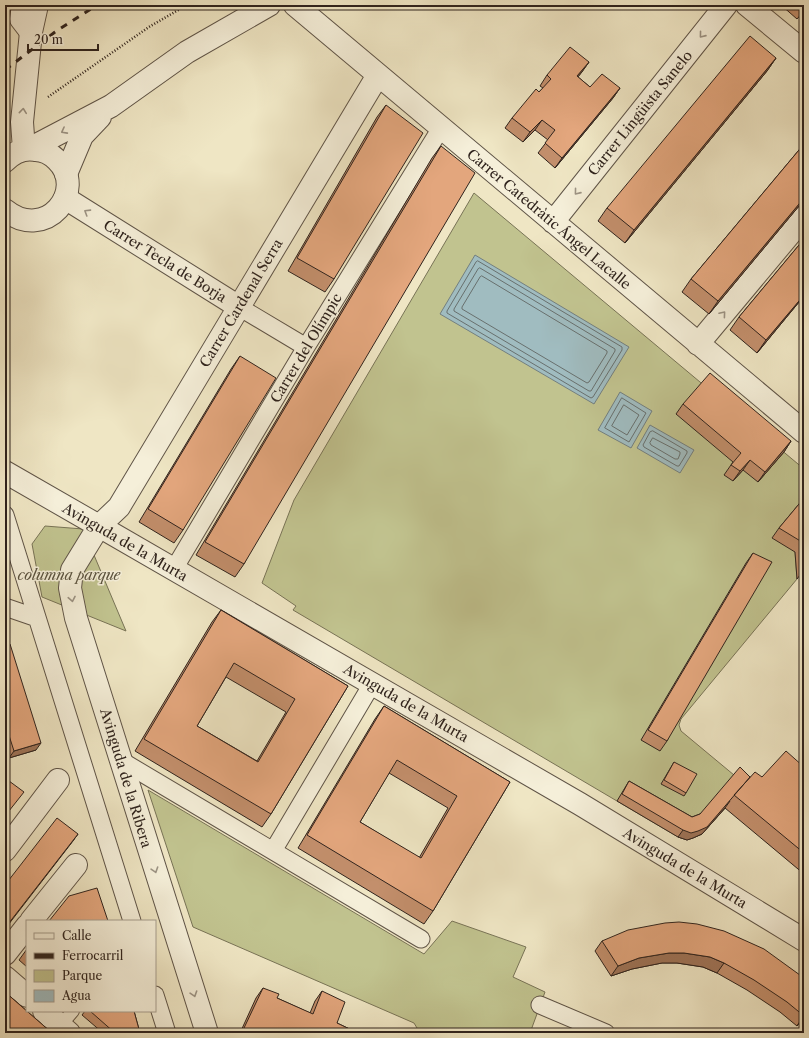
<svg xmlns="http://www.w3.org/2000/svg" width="809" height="1038" viewBox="0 0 809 1038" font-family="'Libre Caslon Text',serif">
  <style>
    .green { fill: #c1c38f; stroke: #787356 }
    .water { fill: #a0bcc0; stroke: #737f7f }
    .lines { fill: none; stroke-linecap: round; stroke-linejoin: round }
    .shore { stroke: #68706e; stroke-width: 1 }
    .service-casing { stroke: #5f5447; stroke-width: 14 }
    .pedestrian-casing { stroke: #5f5447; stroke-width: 19 }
    .minor-casing { stroke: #5f5447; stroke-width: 24 }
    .tertiary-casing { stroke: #5f5447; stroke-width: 24 }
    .path { stroke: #2f231d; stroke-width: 2.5; stroke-dasharray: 1 2; stroke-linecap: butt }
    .service { stroke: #f5efd9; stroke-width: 12 }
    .pedestrian { stroke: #f5efd9; stroke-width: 17 }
    .minor { stroke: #f5efd9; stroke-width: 22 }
    .tertiary { stroke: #f5efd9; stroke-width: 22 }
    .rail { stroke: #2f231d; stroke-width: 3; stroke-dasharray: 7 7; stroke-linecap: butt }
    .wall { fill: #c38f6c; stroke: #2f231d; fill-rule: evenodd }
    .shaded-wall { fill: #9f7458; stroke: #2f231d }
    .building { fill: #e3a67d; stroke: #2f231d; fill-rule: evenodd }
    .oneway { stroke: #9c9384 }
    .labels { text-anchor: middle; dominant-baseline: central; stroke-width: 3; stroke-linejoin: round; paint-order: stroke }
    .street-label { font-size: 14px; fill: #2f231d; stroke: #f5efd9 }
    .park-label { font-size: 14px; font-style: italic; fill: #5b533f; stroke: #f5efd9 }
  </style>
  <rect width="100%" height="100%" fill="#efe6c4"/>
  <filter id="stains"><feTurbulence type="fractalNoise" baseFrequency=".005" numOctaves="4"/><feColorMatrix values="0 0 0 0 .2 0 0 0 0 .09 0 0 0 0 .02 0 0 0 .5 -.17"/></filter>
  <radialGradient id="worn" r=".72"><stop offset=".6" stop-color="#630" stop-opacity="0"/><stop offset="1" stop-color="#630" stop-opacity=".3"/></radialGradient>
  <path class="green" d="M474 193 804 469V500L795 552 797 579 681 719 679 725 681 731 746 785 702 834C693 838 688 840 678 837L293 610 296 606 262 583 294 500Z
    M45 526 83 529 126 631 42 597 32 544Z
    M148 790 424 954 452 921 526 947 513 977 545 992 530 1033H420L414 1023 193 927Z"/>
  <path class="water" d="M475 255 629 347 594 404 440 314Z
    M620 392 652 411 631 448 598 430Z
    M650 425 694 450 680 473 637 448Z"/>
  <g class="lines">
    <path class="shore" d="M478 261 622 347V350L593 397 591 398 447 313V311L476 262Z
      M480 268 615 349V351L591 391H589L454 311V309L478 269Z
      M482 276 607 351V353L589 382 587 383 462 309V307L480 277Z
      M622 398 646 413 629 442 605 428Z
      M624 405 639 415 627 435 612 426Z
      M653 431 687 451V453L679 466H677L644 447 643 445 650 432Z
      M653 438 680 452V454L678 459H675L651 445 650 443Z"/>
    <defs>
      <path id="service" d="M60 1026 73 1011"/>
      <path id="pedestrian" d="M239 307 306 347
        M5 515 132 921
        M174 569 306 347 441 128
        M5 607 37 618
        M120 760 421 939
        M273 851 372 684
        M155 995 167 1033
        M540 1005 606 1033"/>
      <path id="minor" d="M23 5 21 19 31 32
        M295 5 804 432
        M747 5 804 52
        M378 75 119 507 99 526 580 804 804 940
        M29 149 111 106 187 52 269 5
        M66 174 82 136 100 117
        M65 198 239 307
        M553 222 726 5
        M698 344 804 217
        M5 850 58 780
        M31 921 76 865
        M5 954 27 926
        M5 977 27 996
        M44 1011 69 1033"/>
      <path id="tertiary" d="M24 150 22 122 31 32 37 5
        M5 161C14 152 24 148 35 150 44 150 51 154 57 160 88 190 46 243 5 210
        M5 472 99 526 72 570 70 588 76 618 207 1033"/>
    </defs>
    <use href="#service" class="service-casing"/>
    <use href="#pedestrian" class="pedestrian-casing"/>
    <use href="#minor" class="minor-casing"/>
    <use href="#tertiary" class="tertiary-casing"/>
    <path class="path" d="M48 97 149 27 187 5"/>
    <use href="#service" class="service"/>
    <use href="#pedestrian" class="pedestrian"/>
    <use href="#minor" class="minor"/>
    <use href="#tertiary" class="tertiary"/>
    <path class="rail" d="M5 70 55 32 97 5"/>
  </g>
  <path class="wall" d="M781 5H804V11L797 19Z
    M776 58 767 71 625 243 598 221 607 208Z
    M589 62 578 77 590 87 620 88 613 98 555 168 538 153 548 140 535 130 523 142 505 128 512 118 543 88 540 86 547 75Z
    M386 105 334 279 325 292 288 271 377 117Z
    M804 144V200L709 314 682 292 691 279Z
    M441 146 244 564 235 577 196 555 432 158Z
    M804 239V296L757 353 730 330 739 317Z
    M240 356 183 530 174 543 139 522 231 369Z
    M683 404 791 441 784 452 758 482 743 470 733 481 724 475 733 462 676 414Z
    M804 498V570L797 579 795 552 772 538 779 528Z
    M753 553 667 741 660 751 641 740 746 563Z
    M221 610 348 686 271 814 262 827 135 751 212 622ZM226 677 286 712 257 761 197 726Z
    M5 646 36 750 9 758 5 745Z
    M384 706 510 782 433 911 424 924 298 848 375 719ZM389 773 448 808 419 858 360 822Z
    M674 762 686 793 684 796 661 784Z
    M804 767V874L725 808 702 834 693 838 687 840 678 837 617 801 629 781 692 817 700 814 750 777H762Z
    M602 941 804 978V1017L797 1026 780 1012 747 990 717 973 703 967 677 963H662L632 969 611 976 595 951Z
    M27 949V967L19 960Z
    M263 988 277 998 310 1013 315 1001 322 991 337 1023 358 1033H240L256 998Z
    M5 992 52 1033H5Z
    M85 1011H134L140 1033H103L82 1015Z"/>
  <path class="shaded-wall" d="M776 58 767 71 625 243 634 230Z
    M589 62 582 72 570 86 577 76Z
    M620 88 613 98 555 168 562 158Z
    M542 120 535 130 523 142 530 132Z
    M804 198V200L709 314 718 301Z
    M804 295V296L757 353 766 340Z
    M791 441 784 452 758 482 765 472Z
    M750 460 743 470 733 481 740 471Z
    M41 743 36 750 9 758 14 751Z
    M730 801 725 808 702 834 693 838 687 840 678 837 683 830Z
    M78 834 73 841 5 929V928Z
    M669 953H684L710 957 724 963 717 973 703 967 677 963H662L632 969 611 976 618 966 639 958Z
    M804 1015V1017L797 1026Z"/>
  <path class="building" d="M794 5H804V10L802 12Z
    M750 36 776 58 634 230 607 208Z
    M570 47 589 62 577 76 590 87 602 74 620 88 562 158 545 143 555 130 542 120 530 132 512 118 536 89 539 92 551 79 547 75Z
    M386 105 423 133 334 279 297 258Z
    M804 144V198L718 301 691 279Z
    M441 146 475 173 244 564 205 542Z
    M804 239V295L766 340 739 317Z
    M240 356 276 378 183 530 148 509Z
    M710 373 791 441 765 472 750 460 740 471 731 465 741 453 683 404Z
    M804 498V567L802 542 779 528Z
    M753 553 772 562 667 741 648 730Z
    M221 610 348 686 271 814 144 739ZM234 663 295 699 258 762 197 726Z
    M10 644 41 743 14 751 5 723V646Z
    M384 706 510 782 433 911 307 835ZM397 760 457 796 421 858 360 822Z
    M786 751 804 767V853L734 795 755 772 762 777Z
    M674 762 697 774 686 793 664 780Z
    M740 767 750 777 707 827 698 831 691 833 683 830 622 794 629 781 692 817 700 814Z
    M5 778 24 792 5 816Z
    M57 818 78 834 5 928V885Z
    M97 888 108 921H49L69 896Z
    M679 922 697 924 724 931 764 949 804 978V1016L787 1002 754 980 724 963 710 957 684 953H669L639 958 618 966 602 941 628 930 665 923Z
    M263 988 279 994 277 998 313 1014 322 991 345 1002 337 1023 358 1033H267L262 1031 261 1033H256L244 1028Z
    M5 992 52 1033H11L5 1028Z
    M90 1011H134L140 1033H115Z"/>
  <defs><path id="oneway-chevron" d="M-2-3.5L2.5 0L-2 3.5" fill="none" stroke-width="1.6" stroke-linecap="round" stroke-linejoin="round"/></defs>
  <g class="oneway">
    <use href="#oneway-chevron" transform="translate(702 35) rotate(129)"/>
    <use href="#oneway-chevron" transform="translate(23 111) rotate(-84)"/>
    <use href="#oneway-chevron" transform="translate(64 131) rotate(152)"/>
    <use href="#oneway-chevron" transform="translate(577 192) rotate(129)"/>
    <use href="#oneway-chevron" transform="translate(87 212) rotate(-148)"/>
    <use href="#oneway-chevron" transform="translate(723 314) rotate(-50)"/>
    <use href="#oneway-chevron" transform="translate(72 599) rotate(79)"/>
    <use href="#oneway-chevron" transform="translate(155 870) rotate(72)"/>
    <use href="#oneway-chevron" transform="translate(194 994) rotate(72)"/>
  </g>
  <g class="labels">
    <g class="street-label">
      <text transform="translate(640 113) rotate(-51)">Carrer Lingüista Sanelo</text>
      <text transform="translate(549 219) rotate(40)">Carrer Catedràtic Ángel Lacalle</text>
      <text transform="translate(165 261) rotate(32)">Carrer Tecla de Borja</text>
      <text transform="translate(241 303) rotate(-59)">Carrer Cardenal Serra</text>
      <text transform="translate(306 348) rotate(-59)">Carrer del Olímpic</text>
      <text transform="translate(125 542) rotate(30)">Avinguda de la Murta</text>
      <text transform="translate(406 703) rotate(30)">Avinguda de la Murta</text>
      <text transform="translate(126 778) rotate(73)">Avinguda de la Ribera</text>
      <text transform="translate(685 868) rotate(31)">Avinguda de la Murta</text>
    </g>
    <g class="park-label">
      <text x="69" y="575">columna parque</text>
    </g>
  </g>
  <rect width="809" height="1038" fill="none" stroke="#efe6c4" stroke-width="20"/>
  <rect x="6" y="6" width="797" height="1026" fill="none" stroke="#2f231d" stroke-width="2"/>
  <rect x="10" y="10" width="789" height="1018" fill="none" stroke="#2f231d"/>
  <rect x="26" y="920" width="130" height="92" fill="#f5efd9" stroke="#a69d8e"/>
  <rect x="34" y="933" width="20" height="6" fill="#f5efd9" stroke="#a69d8e"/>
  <text x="62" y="940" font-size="12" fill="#2f231d">Calle</text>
  <rect x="34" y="953" width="20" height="6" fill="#2f231d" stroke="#a69d8e"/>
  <text x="62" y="960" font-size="12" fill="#2f231d">Ferrocarril</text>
  <rect x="34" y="970" width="20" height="12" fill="#c1c38f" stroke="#a69d8e"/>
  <text x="62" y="980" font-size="12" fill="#2f231d">Parque</text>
  <rect x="34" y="990" width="20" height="12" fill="#a0bcc0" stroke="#a69d8e"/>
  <text x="62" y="1000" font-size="12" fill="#2f231d">Agua</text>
  <path d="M28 44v6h70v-6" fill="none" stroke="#2f231d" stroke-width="2"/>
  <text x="34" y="44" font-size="12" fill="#2f231d" stroke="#f5efd9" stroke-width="3" paint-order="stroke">20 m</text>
  <rect width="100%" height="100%" filter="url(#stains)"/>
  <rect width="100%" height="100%" fill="url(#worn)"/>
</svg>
